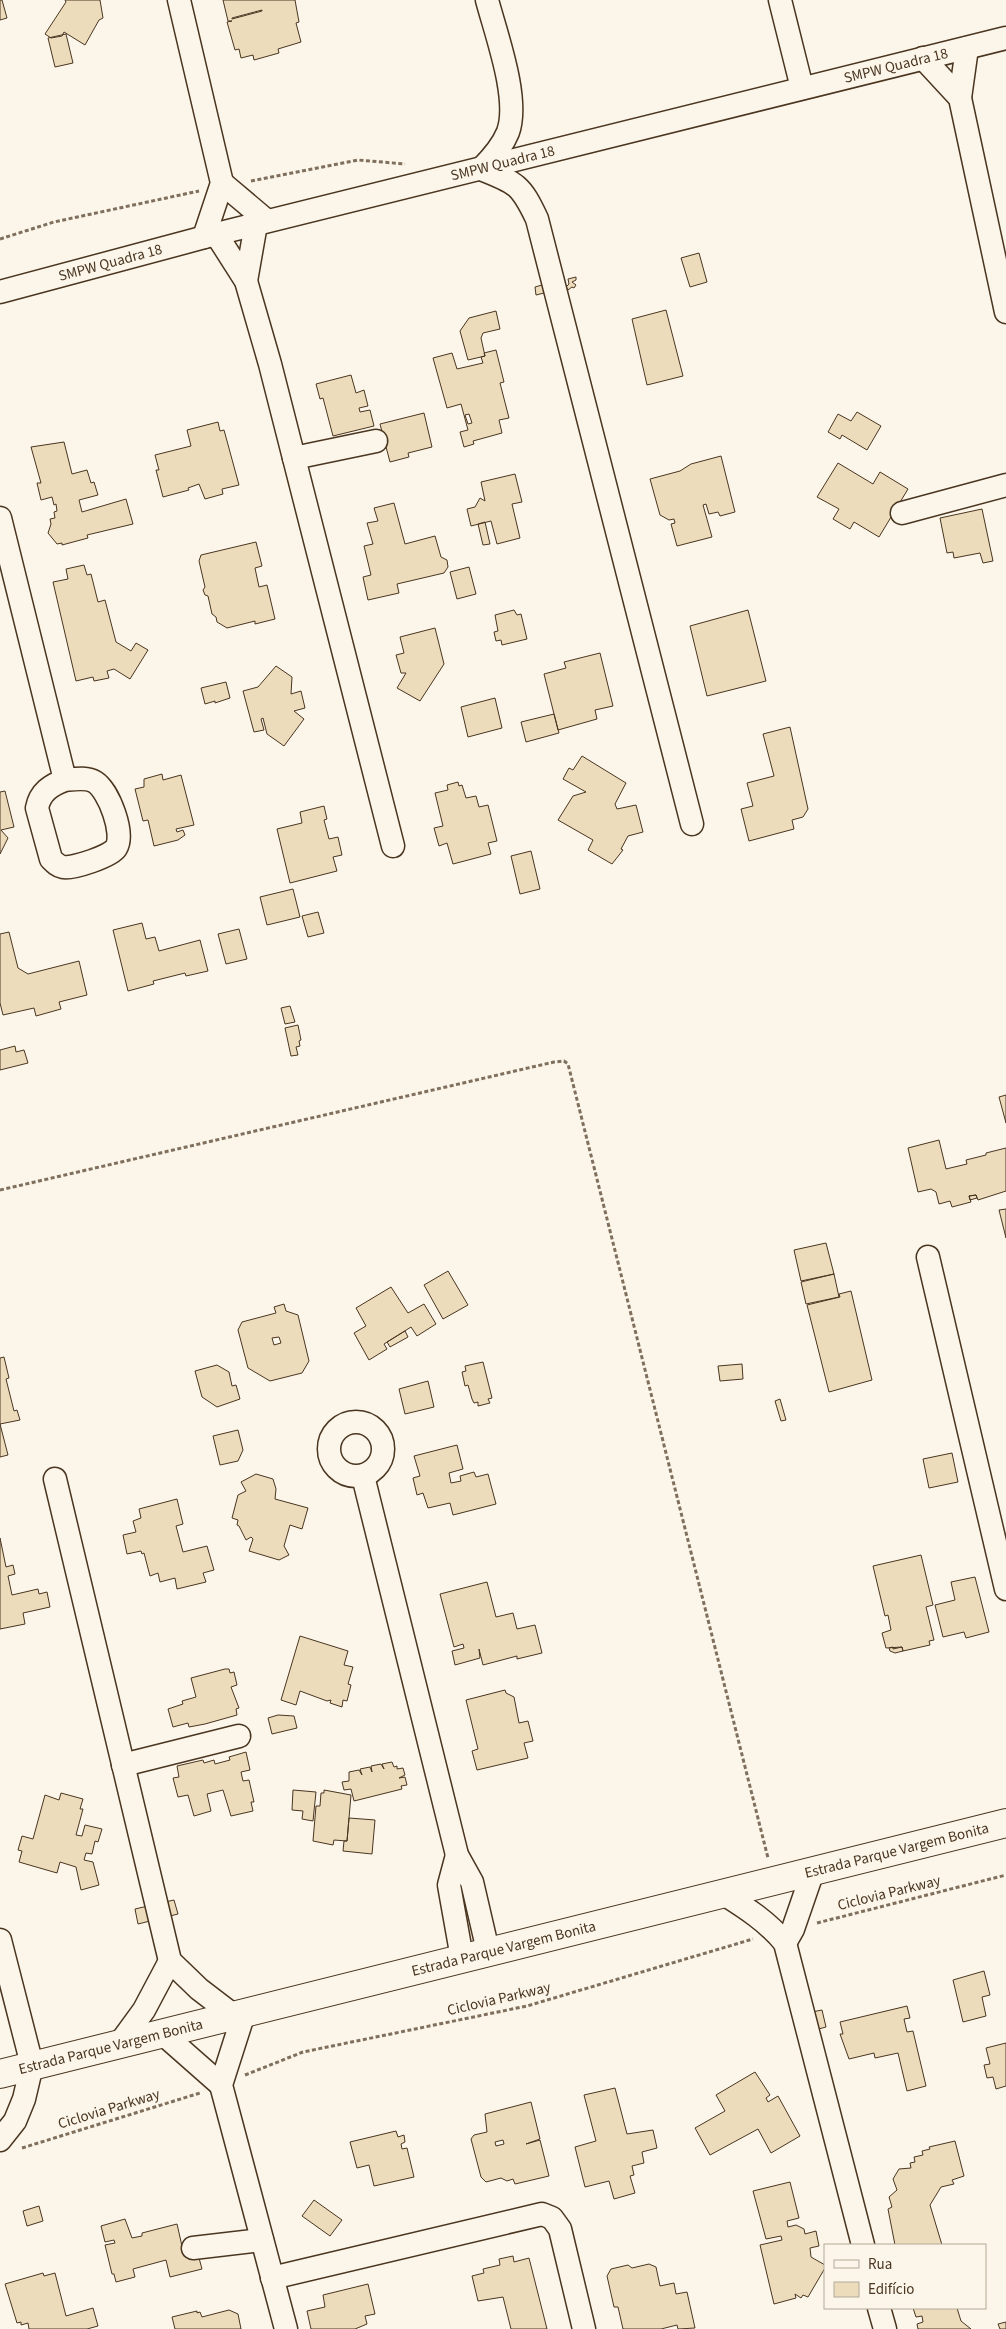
<svg xmlns="http://www.w3.org/2000/svg" width="1006" height="2329" viewBox="0 0 1006 2329" font-family="'Source Sans 3',sans-serif">
  <style>
    .building { fill: #ecdcbc; stroke: #4a3520; fill-rule: evenodd }
    .lines { fill: none; stroke-linecap: round; stroke-linejoin: round }
    .minor-casing { stroke: #4a3520; stroke-width: 25 }
    .major-casing { stroke: #4a3520; stroke-width: 30 }
    .path { stroke: #7f6f5c; stroke-width: 3; stroke-dasharray: 4 2.5; stroke-linecap: butt }
    .minor { stroke: #fbf6e9; stroke-width: 22 }
    .major { stroke: #fbf6e9; stroke-width: 28 }
    .labels { text-anchor: middle; dominant-baseline: central; stroke-width: 4; stroke-linejoin: round; paint-order: stroke }
    .street-label { font-size: 15px; fill: #4a3520; stroke: #fbf6e9 }
  </style>
  <rect width="100%" height="100%" fill="#fbf6e9"/>
  <path class="building" d="M0 0H2L7 18 0 20Z
    M65 0H100L103 18 99 20 85 45 64 32 62 36 51 38 45 34 66 2Z
    M223 0H295L299 22 296 23 301 42 278 49 279 53 254 60 253 55 241 58 239 49 235 50 227 22 232 21H228ZM262 10V11L232 19V18Z
    M66 34 73 63 55 67 48 38Z
    M699 253 707 282 690 287 681 258Z
    M576 277V280L572 282 576 285 574 288 572 287 568 290 566 287 569 284 568 279Z
    M542 285 543 289H545L547 296 544 293 536 295 535 287Z
    M666 310 683 376 647 385 632 319Z
    M496 311 500 329 483 333 481 338 485 356 468 360 460 331 469 318Z
    M496 350 504 382 500 383 509 418 499 420 502 433 473 441 474 444 464 447 460 432 468 430 461 404 447 408 433 358 452 353 457 369 483 363 481 357 485 356 484 353ZM469 414 472 423 468 424 465 415Z
    M351 375 356 393 364 390 368 406 359 408 360 412 370 410 374 426 333 436 323 398 320 399 316 384Z
    M857 412 881 426 867 450 842 435 840 439 828 432 838 414 851 421Z
    M424 413 432 447 408 453 409 457 390 462 380 424Z
    M218 422 220 431 224 430 239 485 222 489 223 494 205 499 199 484 188 488 189 490 163 497 156 470H159L155 455 191 446 187 430Z
    M64 442 72 474 87 470 91 483 94 482 98 495 79 500 82 512 126 499 133 524 87 535 88 538 62 545V543L57 544 48 533 51 524 50 519 55 518 54 512 57 511 56 504 54 505 52 497 41 500 37 483H41L31 447Z
    M721 456 735 512 720 516 718 512 709 514 706 504 703 505 712 537 677 546 671 524 675 523 674 519 669 520 660 515 650 479 680 471 691 464Z
    M838 463 873 484 880 472 908 489 879 537 854 522 850 529 833 519 839 509 817 497Z
    M515 474 522 502 512 504 520 538 497 544 491 521 471 526 467 509 475 507 480 498 485 501 481 482Z
    M394 503 405 544 435 536 441 557 447 560 448 567 444 573 397 584 399 593 368 600 363 577 371 575 364 546 373 544 367 523 378 521 374 508Z
    M982 509 993 561 983 563 980 553 954 558 953 552 947 553 940 518Z
    M485 522 490 544 483 545 478 524Z
    M256 542 262 566 255 568 259 587 267 585 275 619 255 624V621L227 628 217 622 216 617 212 614 208 596 205 595 203 590 205 587 199 561 201 555Z
    M84 565 87 575 91 574 98 602 105 600 116 642 131 651 136 643 148 650 130 679 114 669 107 671 109 678 94 681 93 677 76 681 53 582 68 579 66 569Z
    M469 567 476 594 457 599 450 572Z
    M514 610 517 615 521 614 527 639 502 645 501 640 496 641 494 632 498 631 495 615Z
    M748 610 766 681 707 696 690 626Z
    M435 628 444 664 420 701 397 688 406 673H401L396 655 404 653 400 637Z
    M600 653 613 706 595 710 597 719 558 730 544 674 566 668 564 662Z
    M276 666 292 677 291 694 301 691 305 708 294 711 304 719 284 746 267 734 263 718 261 719 264 730 254 732 243 691 258 687Z
    M226 682 230 698 215 703V701L205 704 201 688Z
    M495 698 502 728 468 737 461 707Z
    M554 714 559 733 526 742 521 722Z
    M790 727 808 809 803 817 792 820 794 829 749 841 741 809 753 806 747 783 774 776 763 734Z
    M582 756 626 783 615 804 617 809 636 805 643 832 628 836 621 849 623 850 612 864 588 850 593 840 558 820 573 796 586 792 563 779 569 768 573 770Z
    M162 774 163 780 181 775 194 825 176 829 177 832 183 830 185 835 178 840 154 846 148 820 143 821 135 789 144 787V779Z
    M458 782 459 786 462 785 466 798 476 796 479 807 488 805 497 841 488 843 491 854 453 864 447 843 439 846 434 828 443 826 435 793 448 790 447 785Z
    M5 791 14 827 1 830 8 838 0 854V792Z
    M324 806 327 819 324 820 329 839 338 837 342 855 333 857 337 871 290 883 277 829 302 823 300 812Z
    M531 851 540 889 520 894 511 856Z
    M293 889 300 917 267 925 260 897Z
    M318 912 324 933 308 937 302 916Z
    M142 923 146 939 155 937 159 951 200 940 208 971 186 976 185 973 153 981 154 984 128 991 113 930Z
    M239 929 247 959 226 964 218 934Z
    M9 932 18 968 28 974 79 961 87 995 59 1002 61 1009 36 1016 34 1008 3 1015 0 1003V934Z
    M290 1006 295 1022 285 1024 281 1008Z
    M298 1025 301 1040 299 1041 300 1046 296 1047 298 1055 291 1056 285 1028Z
    M15 1046 16 1052 24 1050 28 1063 0 1070V1050Z
    M1006 1095V1123L999 1097Z
    M939 1140 946 1169 967 1164 966 1160 986 1155V1153L1006 1148V1191L978 1200 976 1195 969 1196 971 1202 952 1207 950 1201 939 1204 936 1192 931 1189 918 1192 908 1148Z
    M976 1195 977 1198 970 1200 969 1196Z
    M1006 1209V1238L999 1210Z
    M826 1243 834 1274 801 1281 794 1250Z
    M448 1271 468 1305 443 1319 424 1285Z
    M834 1274 839 1297 806 1304 801 1282Z
    M391 1287 408 1313 424 1304 436 1324 417 1336 411 1327 384 1344 387 1349 369 1360 354 1333 366 1326 356 1308Z
    M851 1291 872 1380 829 1392 807 1305 840 1297 839 1294Z
    M284 1304 286 1311 298 1315 309 1361 302 1373 270 1381 248 1368 238 1330 242 1322 276 1313 274 1307ZM279 1337 281 1343 274 1345 272 1338Z
    M405 1331 408 1337 390 1347 387 1342Z
    M4 1357 9 1378 6 1379 14 1411 17 1410 20 1420 0 1424 8 1455 0 1457V1358Z
    M483 1362 492 1398 488 1399 490 1403 478 1406V1402L474 1403 472 1399 468 1385 465 1386 462 1372 466 1371 465 1366Z
    M742 1364 743 1379 720 1381 718 1366Z
    M217 1365 229 1372 232 1386 236 1385 240 1399 217 1407 202 1397 195 1371Z
    M428 1381 434 1407 405 1414 399 1389Z
    M780 1399 786 1420 781 1421 775 1401Z
    M238 1430 243 1450 238 1461 220 1465 213 1436Z
    M457 1445 463 1469 449 1473 451 1483 461 1481 460 1476 474 1472 476 1477 488 1474 496 1504 453 1515 450 1503 428 1508 423 1493 417 1495 413 1478 420 1476 414 1456Z
    M952 1453 958 1482 929 1488 923 1459Z
    M256 1474 273 1479 276 1489 275 1499 308 1508 302 1529 290 1525 284 1546 289 1555 279 1560 249 1551 253 1539 251 1537 246 1540 239 1526 237 1525 238 1520 232 1518 238 1495 246 1491 241 1482Z
    M177 1499 183 1524 176 1526 183 1552 207 1546 214 1570 203 1573 206 1582 177 1589 175 1578 160 1582 158 1573 150 1576 144 1553 142 1554 141 1551 127 1554 123 1535 136 1532 133 1521 141 1518 139 1509Z
    M0 1538 6 1567 13 1565 15 1574 8 1576 12 1595 38 1589 39 1594 47 1592 50 1607 23 1613 25 1624 0 1629Z
    M921 1555 933 1605 926 1607 934 1640 929 1641 930 1645 903 1651 902 1647 886 1648 882 1633 891 1630 888 1615 885 1616 873 1566Z
    M975 1577 989 1632 966 1638 964 1632 943 1637 935 1605 955 1600 951 1582Z
    M487 1582 496 1617 513 1613 517 1629 535 1625 542 1653 517 1659V1656L483 1665 479 1649 480 1658 455 1665 452 1651 464 1648 463 1644 454 1647 440 1594Z
    M300 1636 348 1651 344 1665 353 1667 348 1684 351 1685 347 1701 343 1700 342 1707 330 1703 331 1700 327 1701 300 1691 296 1705 281 1700Z
    M893 1647V1649L902 1647 903 1651 895 1653 890 1651 889 1648Z
    M225 1669H229L230 1673 234 1672 237 1685 231 1687 239 1708 236 1709 237 1715 205 1724 189 1727 188 1723 173 1727 168 1709 183 1704 182 1701 196 1697 191 1678Z
    M505 1690 506 1693 514 1697 519 1723 528 1721 533 1741 524 1743 528 1758 477 1770 472 1751 478 1749 466 1700Z
    M278 1715 294 1716 297 1728 272 1734 268 1718Z
    M246 1752 250 1770 241 1772 243 1781 249 1780 254 1802H251L253 1811 231 1816 223 1790 207 1794 211 1811 194 1816 188 1795 178 1797 173 1778 179 1777 177 1766 203 1760 204 1763 214 1760 215 1764 230 1760 229 1757Z
    M392 1762 394 1767 397 1766V1769L403 1768 405 1775 399 1778 405 1777 407 1785 401 1786 402 1789 354 1801 351 1789 344 1790 342 1782 349 1781V1772L359 1770 362 1775 360 1769 370 1767 372 1772 371 1766 381 1764 384 1769 382 1764Z
    M293 1790 316 1792 313 1821 302 1819 303 1811 292 1810Z
    M324 1790 351 1795 347 1841 334 1840 333 1845 313 1841 316 1806H320L321 1793H324Z
    M61 1793 83 1799 80 1809H83L76 1835 82 1836 85 1825 102 1829 98 1842 95 1841 92 1854 86 1853 84 1860 93 1862 99 1885 81 1890 76 1867 60 1862 57 1873 19 1862 22 1851 18 1850 22 1836 33 1839 45 1795 59 1800Z
    M349 1818 375 1820 372 1854 343 1851 344 1841H347Z
    M174 1900 178 1914 138 1924 135 1909Z
    M984 1971 990 1995 982 1997 986 2016 963 2022 953 1980Z
    M907 2006 910 2018 904 2019 907 2032 913 2031 926 2086 907 2091 898 2053 875 2058 874 2053 849 2059 840 2034H843L840 2022Z
    M822 2010 826 2027 811 2031 807 2013Z
    M1006 2043V2086L996 2089 993 2077 987 2078 984 2065 990 2064 986 2048Z
    M755 2072 770 2095 766 2098 768 2102 778 2096 800 2136 771 2153 758 2129 710 2155 695 2128 725 2111 716 2095Z
    M615 2088 627 2134 653 2130 657 2148 642 2152 644 2163 632 2166 634 2175 630 2176 635 2193 614 2199 609 2181 585 2187 575 2147 596 2141 584 2095Z
    M531 2102 540 2139 526 2144 540 2140 549 2176 515 2184 513 2179 507 2181 501 2178 486 2182 481 2177 471 2139 474 2135 487 2132 485 2114ZM503 2140 504 2144 496 2146 495 2142Z
    M396 2131 398 2137 404 2135 405 2142 401 2144 402 2149 407 2148 414 2177 374 2186 369 2165 357 2168 350 2142Z
    M955 2141 964 2176 952 2180 954 2184 941 2187 930 2205 942 2245H895L888 2209 892 2207 889 2197 897 2190 893 2179 899 2169 911 2168 910 2163 915 2162 914 2157 923 2155 922 2151 930 2149 929 2147Z
    M790 2182 799 2218 787 2221 788 2227 796 2225 804 2229 805 2234 816 2231 819 2246 810 2248 811 2257 825 2265V2268L808 2297 803 2295 801 2298 795 2294 796 2298 774 2304 760 2245 782 2240 781 2236 766 2239 753 2191Z
    M314 2200 342 2220 330 2236 302 2216Z
    M39 2206 43 2221 27 2226 23 2211Z
    M125 2219 132 2238 142 2236V2233L177 2224 184 2255 190 2253 199 2258 202 2269 170 2277 166 2260 133 2269 135 2277 116 2282 114 2274H112L105 2245 115 2243 114 2240 105 2242 101 2226Z
    M513 2256 514 2262 529 2258 547 2329H511L503 2297 478 2301 472 2276 484 2273 483 2269 500 2265 499 2259Z
    M649 2264 656 2267 660 2286 674 2283 676 2294 687 2292 695 2328 678 2329 677 2325 661 2329H623L618 2307H614L607 2276 611 2269 628 2265 632 2268Z
    M43 2273 44 2276 55 2273 66 2316 93 2308 98 2326 87 2329H29L28 2323 21 2325V2322L17 2323 5 2284Z
    M368 2284 375 2314 365 2316 367 2324 355 2329H311L307 2311 325 2307 323 2295Z
    M913 2308H957L961 2321 971 2329H918L917 2324 923 2322 922 2316 916 2317Z
    M229 2310 238 2314 241 2329H175L172 2317 197 2311V2313L200 2312 202 2317Z
    M1006 2322V2329H1000L998 2324Z"/>
  <g class="lines">
    <defs>
      <g id="minor">
        <path d="M179 0 222 183 204 237"/>
        <path d="M487 0C496 34 520 99 508 132 502 147 492 158 481 169 517 183 521 185 537 219L692 824"/>
        <path d="M780 0 802 88"/>
        <path d="M923 58 960 98 1006 312"/>
        <path d="M960 98 967 48"/>
        <path d="M222 183 267 221"/>
        <path d="M216 234 246 281 270 364 393 846"/>
        <path d="M246 281 256 224"/>
        <path id="s1" d="M0 292 216 234 1006 38"/>
        <path d="M294 458 376 441"/>
        <path d="M902 513 1006 485"/>
        <path d="M0 518 65 780C75 779 87 777 95 782 109 791 125 834 116 848 111 856 73 869 63 867 58 866 55 863 51 859L37 808C40 792 51 785 65 780"/>
        <path d="M928 1257 1006 1589"/>
        <circle cx="356" cy="1449" r="27"/>
        <path d="M363 1476 457 1855 472 1882 488 1951"/>
        <path d="M55 1479 170 1961 199 1989 233 2015"/>
        <path d="M123 1765 239 1736"/>
        <path d="M457 1855 449 1885 462 1958"/>
        <path d="M724 1894C746 1908 768 1922 785 1943L863 2245"/>
        <path d="M0 1940 32 2065 24 2099 15 2121 0 2140"/>
        <path d="M785 1943 793 1929 813 1871"/>
        <path d="M244 2013 221 2085 286 2329"/>
        <path d="M162 2033 221 2085"/>
        <path d="M120 2043 144 2010 170 1961"/>
        <path d="M193 2248 262 2240"/>
        <path d="M272 2278 542 2214 552 2218 560 2229 584 2329"/>
        <path d="M879 2308 885 2329"/>
      </g>
      <g id="major">
        <path id="s2" d="M0 2074 1006 1823"/>
      </g>
    </defs>
    <use href="#minor" class="minor-casing"/>
    <use href="#major" class="major-casing"/>
    <path class="path" d="M251 181 358 160 405 164
      M0 239 54 222 199 191
      M0 1190 554 1062 564 1061 568 1064 768 1858
      M817 1923 1006 1875
      M245 2075 303 2052 527 2006 753 1939
      M22 2148 200 2093"/>
    <use href="#minor" class="minor"/>
    <use href="#major" class="major"/>
  </g>
  <g class="labels">
    <g class="street-label">
      <text stroke="none"><textPath href="#s1" startOffset="924">SMPW Quadra 18</textPath></text>
      <text stroke="none"><textPath href="#s1" startOffset="519">SMPW Quadra 18</textPath></text>
      <text stroke="none"><textPath href="#s1" startOffset="114">SMPW Quadra 18</textPath></text>
      <text stroke="none"><textPath href="#s2" startOffset="924">Estrada Parque Vargem Bonita</textPath></text>
      <text transform="translate(889 1893) rotate(-14)">Ciclovia Parkway</text>
      <text stroke="none"><textPath href="#s2" startOffset="519">Estrada Parque Vargem Bonita</textPath></text>
      <text transform="translate(499 1999) rotate(-13)">Ciclovia Parkway</text>
      <text stroke="none"><textPath href="#s2" startOffset="114">Estrada Parque Vargem Bonita</textPath></text>
      <text transform="translate(109 2109) rotate(-17)">Ciclovia Parkway</text>
    </g>
  </g>
  <rect x="824" y="2244" width="162" height="65" fill="#fbf6e9" stroke="#b4a999"/>
  <rect x="834" y="2260" width="25" height="8" fill="#fbf6e9" stroke="#b4a999"/>
  <text x="868" y="2269" font-size="15" fill="#4a3520">Rua</text>
  <rect x="834" y="2282" width="25" height="15" fill="#ecdcbc" stroke="#b4a999"/>
  <text x="868" y="2294" font-size="15" fill="#4a3520">Edifício</text>
</svg>
